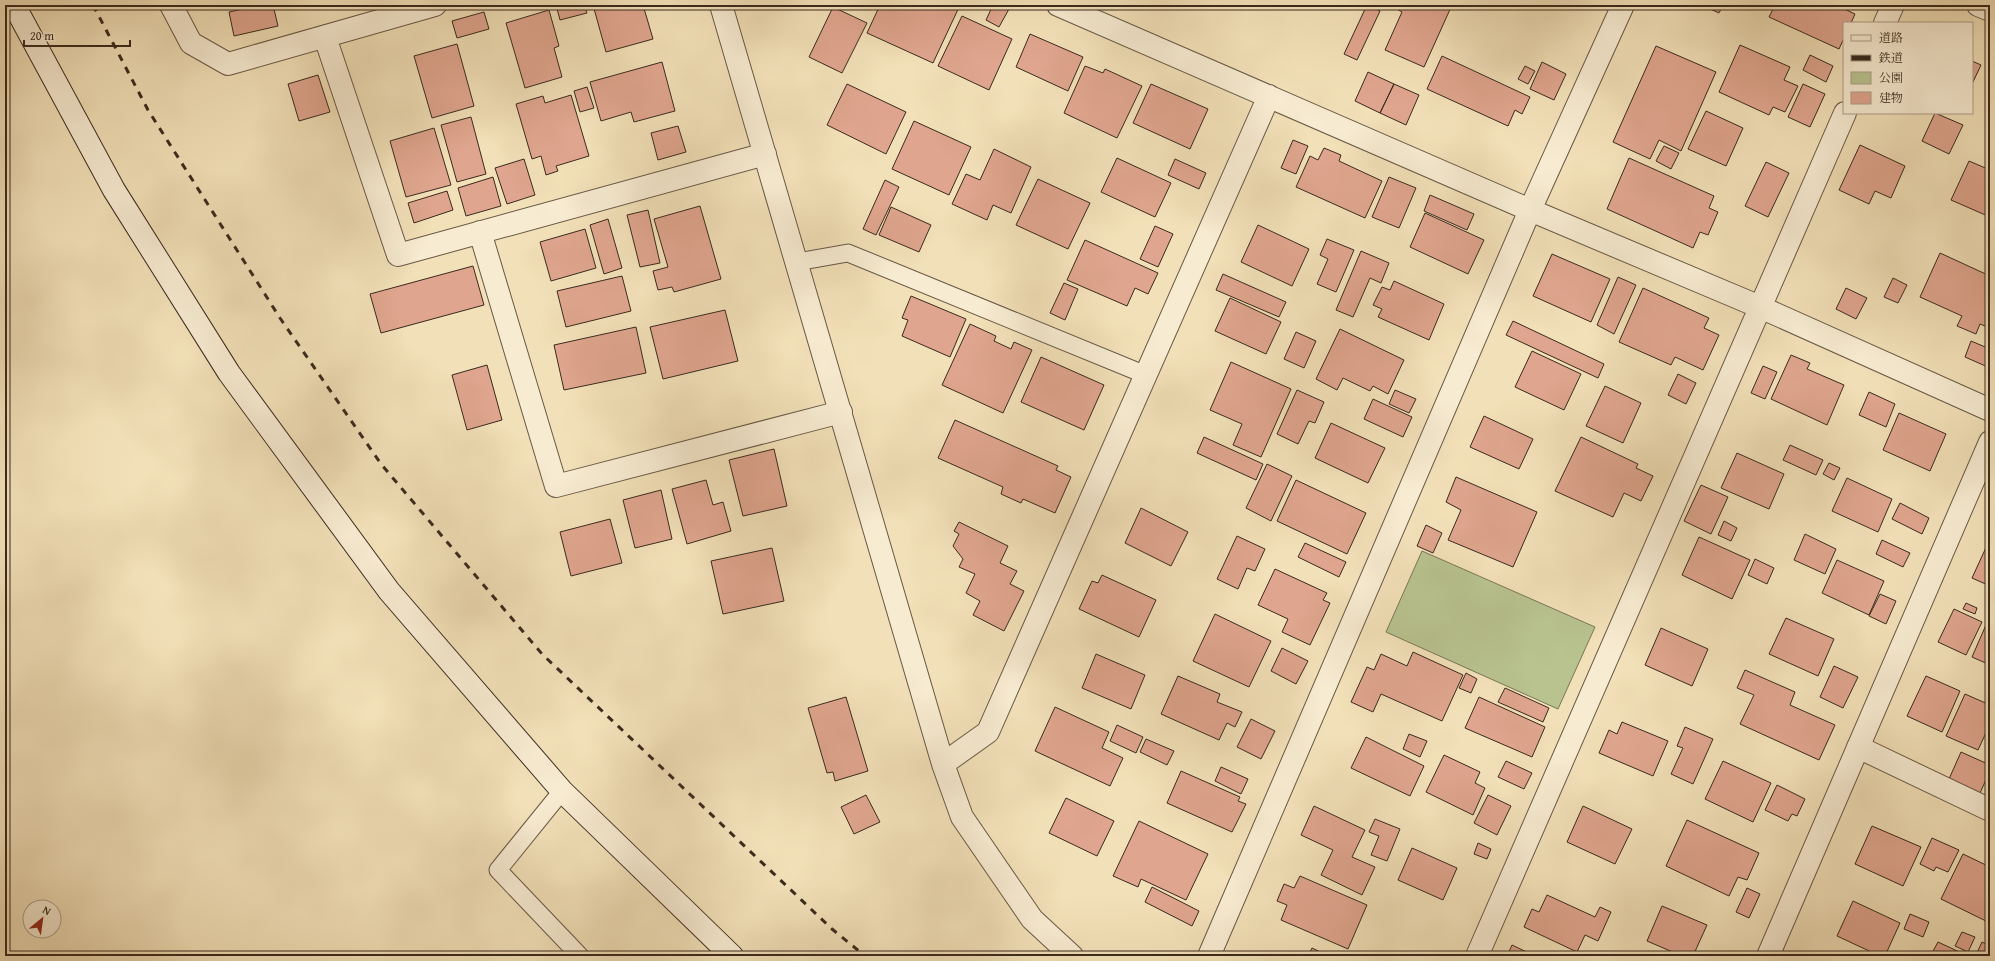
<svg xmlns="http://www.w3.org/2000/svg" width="1995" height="961" viewBox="0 0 1995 961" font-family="'Gentium Book Plus','Noto Serif JP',serif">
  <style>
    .green { fill: #b8c390; stroke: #797656 }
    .building { fill: #dfa58e; stroke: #3a2a1d }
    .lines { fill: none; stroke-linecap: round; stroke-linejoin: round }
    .lane-casing { stroke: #685844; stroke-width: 19 }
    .street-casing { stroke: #685844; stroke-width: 24 }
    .secondary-casing { stroke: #3a2a1d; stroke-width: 24 }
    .lane { stroke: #f7ebd1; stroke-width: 17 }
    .street { stroke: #f7ebd1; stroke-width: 22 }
    .secondary { stroke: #f7ebd1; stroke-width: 22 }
    .rail { stroke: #3a2a1d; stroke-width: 3; stroke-dasharray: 7 7; stroke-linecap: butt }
  </style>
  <rect width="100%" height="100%" fill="#f2e0b8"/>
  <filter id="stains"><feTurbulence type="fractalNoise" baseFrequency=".005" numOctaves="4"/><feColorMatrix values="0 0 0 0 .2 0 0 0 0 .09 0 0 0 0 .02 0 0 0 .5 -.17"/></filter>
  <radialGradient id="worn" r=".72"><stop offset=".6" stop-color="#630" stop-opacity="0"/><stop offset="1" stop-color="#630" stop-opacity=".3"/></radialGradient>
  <path class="green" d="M1422 551 1595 627 1558 709 1386 632Z"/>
  <path class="building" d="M261 5H273L278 26 234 36 229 12Z
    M556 5H584L587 13 560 20Z
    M593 5H643L653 39 606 52Z
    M859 5H872L870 10Z
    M880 5H960L933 63 867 33Z
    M993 5H1000L1009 9 999 27 986 20Z
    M1367 5 1380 11 1357 60 1344 54Z
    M1390 5H1452L1424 67 1385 50 1402 12Z
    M1701 5H1723L1719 13Z
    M1775 5H1836L1855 14 1851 23H1844V38L1839 49 1769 17Z
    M833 7 867 23 842 73 809 57Z
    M549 10 559 46 554 48 562 77 525 88 506 23Z
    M484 12 489 29 457 38 452 21Z
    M962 16 1012 39 989 90 938 66Z
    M1030 34 1083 57 1068 91 1016 67Z
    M457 44 474 106 432 118 414 56Z
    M1740 45 1790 67 1784 80 1798 86 1785 112 1773 107 1769 115 1719 92Z
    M1656 46 1716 72 1681 151 1659 140 1650 159 1613 142Z
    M1810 55 1833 66 1826 82 1803 70Z
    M1442 56 1530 97 1522 114 1515 110 1508 126 1427 89Z
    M1972 61 1981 65 1972 84Z
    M662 62 675 111 634 122 631 112 601 121 590 82Z
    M1542 62 1566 74 1554 100 1530 89Z
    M1085 66 1103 73 1105 69 1142 86 1117 138 1064 113Z
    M1525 66 1535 71 1528 84 1518 79Z
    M1368 72 1394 84 1380 113 1355 101Z
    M318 75 330 112 299 121 288 84Z
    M847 84 906 112 886 154 827 125Z
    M1151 84 1208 109 1190 149 1133 123Z
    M1394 84 1419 95 1406 125 1380 113Z
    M1803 84 1825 94 1810 127 1788 117Z
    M587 87 594 108 580 112 574 91Z
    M571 95 589 156 556 166 558 171 546 175 541 156 532 159 516 104 543 96 545 103Z
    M1706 111 1743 128 1726 166 1688 149Z
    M1935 113 1963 125 1949 154 1922 141Z
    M471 117 486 174 457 182 441 125Z
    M914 121 971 147 949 195 892 169Z
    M678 126 686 152 658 160 651 133Z
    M434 128 451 185 406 197 390 141Z
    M1293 140 1308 146 1296 174 1281 168Z
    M1860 145 1905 166 1891 198 1875 191 1869 204 1839 190Z
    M1664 146 1679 153 1671 169 1656 161Z
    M1324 148 1341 155 1339 161 1382 181 1365 218 1296 187 1310 156 1318 160Z
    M994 149 1031 167 1011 213 993 205 987 220 952 204 966 174 980 180Z
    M1117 158 1171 183 1155 217 1101 192Z
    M1629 158 1714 196 1709 208 1718 212 1708 235 1700 232 1693 248 1607 209Z
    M524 159 535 195 507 204 495 168Z
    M1175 159 1206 173 1199 189 1168 175Z
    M1969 161 1990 170V217L1951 200Z
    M1766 162 1789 173 1768 217 1745 206Z
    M493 177 501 206 466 216 458 188Z
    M1389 177 1416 188 1399 228 1372 217Z
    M1038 179 1090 203 1068 249 1016 225Z
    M885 180 899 187 876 235 863 229Z
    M447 191 453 210 414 223 408 203Z
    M1430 195 1474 214 1467 230 1424 211Z
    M700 206 721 279 674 292 672 287 658 290 653 271 668 267 654 219Z
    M891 207 931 225 919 252 879 235Z
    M648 210 660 263 640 267 627 215Z
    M1425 213 1484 240 1468 274 1410 247Z
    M608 219 622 268 604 274 590 225Z
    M1258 225 1309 249 1292 286 1241 262Z
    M1155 226 1173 234 1158 267 1140 259Z
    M585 229 596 268 551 281 540 242Z
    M1327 239 1354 250 1336 292 1317 284 1328 259 1320 255Z
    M1085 240 1158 273 1148 294 1135 288 1127 306 1067 280Z
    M1361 251 1389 263 1381 283 1370 278 1353 317 1336 310Z
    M1940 253 1990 276V328L1980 324 1976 334 1957 326 1962 316 1920 297Z
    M1552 254 1610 279 1591 322 1533 296Z
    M473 266 484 305 381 333 370 294Z
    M1223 274 1286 302 1279 317 1216 290Z
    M622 276 631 311 566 327 557 291Z
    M1618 277 1636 285 1614 334 1597 325Z
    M1893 278 1907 285 1898 303 1884 297Z
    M1394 281 1444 304 1429 340 1378 317 1382 309 1373 305 1382 287 1390 290Z
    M1064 283 1078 289 1065 320 1050 313Z
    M1643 288 1709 318 1704 328 1719 335 1703 370 1675 357 1671 365 1619 342Z
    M1846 288 1867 298 1856 319 1836 309Z
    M911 296 966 319 950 357 902 336 908 320 902 318Z
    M1230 298 1281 322 1266 354 1215 331Z
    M725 310 738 361 663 379 650 327Z
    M1513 321 1604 364 1598 378 1506 335Z
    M970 324 996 336 994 341 1011 349 1014 342 1032 350 1003 413 942 385Z
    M636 327 646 373 564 390 554 345Z
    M1340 329 1404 360 1388 394 1373 386 1370 391 1343 378 1337 390 1316 379Z
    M1296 332 1316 341 1304 368 1284 359Z
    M1971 341 1990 349V368L1965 357Z
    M1532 351 1581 374 1564 410 1515 387Z
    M1791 355 1810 363 1807 369 1844 385 1827 425 1771 399Z
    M1041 357 1104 385 1084 430 1021 402Z
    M1231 362 1291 389 1261 457 1233 445 1242 424 1210 410Z
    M487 365 502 420 467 430 452 375Z
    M1763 366 1777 372 1765 399 1751 393Z
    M1678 374 1696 383 1686 404 1668 395Z
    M1605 386 1641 403 1623 443 1586 426Z
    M1297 390 1324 402 1315 423 1309 421 1298 444 1277 434Z
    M1395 390 1416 399 1409 413 1389 404Z
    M1869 392 1895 404 1886 427 1859 415Z
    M1373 399 1412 417 1403 437 1364 419Z
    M1899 413 1946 434 1930 471 1883 450Z
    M1484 416 1533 439 1519 469 1470 447Z
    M955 420 1058 466 1056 470 1071 477 1055 513 1023 499 1021 503 1001 494 1003 487 938 458Z
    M1331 423 1385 448 1368 483 1315 458Z
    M1204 437 1263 464 1256 480 1197 453Z
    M1581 437 1638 464 1636 468 1653 476 1641 501 1624 493 1613 517 1555 491Z
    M1790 445 1823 460 1816 475 1783 460Z
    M774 449 787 506 743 516 729 460Z
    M1737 453 1784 474 1769 509 1721 488Z
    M1829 463 1840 468 1834 480 1823 474Z
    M1267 464 1292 476 1271 521 1246 508Z
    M1456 477 1537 512 1513 567 1448 540 1461 510 1446 502Z
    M1847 478 1892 499 1878 532 1832 511Z
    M706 480 713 505 723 502 731 531 687 544 672 489Z
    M1296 480 1366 513 1347 554 1277 521Z
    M1701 485 1728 497 1711 534 1684 521Z
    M661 490 672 539 635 548 623 500Z
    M1900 503 1929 518 1922 534 1892 519Z
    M1141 508 1188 532 1171 566 1125 543Z
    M610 519 622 563 571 576 560 532Z
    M1724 521 1737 528 1731 541 1718 535Z
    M959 522 1008 546 1000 563 1017 571 1010 584 1024 591 1004 631 973 615 980 601 966 593 975 574 959 567 963 559 953 546 959 534 954 531Z
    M1426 525 1442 533 1433 553 1417 546Z
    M1805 534 1836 549 1825 574 1794 560Z
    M1237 536 1265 549 1255 571 1247 568 1238 589 1217 579Z
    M1699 537 1750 560 1732 599 1682 575Z
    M1882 540 1910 553 1903 567 1876 554Z
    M1989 541H1990V586L1972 578Z
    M1305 543 1346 562 1339 577 1298 557Z
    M772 548 784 601 723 614 711 561Z
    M1755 559 1774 568 1767 584 1748 575Z
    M1837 560 1884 581 1869 615 1822 593Z
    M1275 569 1327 593 1323 600 1330 603 1310 645 1282 632 1288 619 1258 605Z
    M1102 575 1156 600 1139 637 1079 609 1092 581 1098 583Z
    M1880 594 1896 601 1886 624 1869 616Z
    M1966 603 1977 608 1975 614 1963 609Z
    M1954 609 1982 622 1966 655 1938 642Z
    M1215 614 1271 641 1249 687 1193 661Z
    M1786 618 1834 639 1818 676 1769 654Z
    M1989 618 1990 619V665L1972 657Z
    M1661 628 1708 649 1692 686 1645 665Z
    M1282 648 1308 661 1296 684 1271 671Z
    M1413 652 1463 675 1442 721 1381 694 1373 712 1351 702 1367 667 1374 670 1381 654 1407 666Z
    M1096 654 1145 675 1131 709 1082 688Z
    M1834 666 1858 677 1843 708 1820 697Z
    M1745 670 1795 692 1790 705 1835 725 1819 760 1740 724 1754 695 1737 688Z
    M1466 673 1477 679 1471 693 1459 688Z
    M1178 676 1220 694 1217 702 1242 712 1235 727 1227 723 1219 740 1161 714Z
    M1926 676 1960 691 1942 732 1907 716Z
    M1505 688 1549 708 1543 722 1498 702Z
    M1965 694 1990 705V724L1978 750 1946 736Z
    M846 697 868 771 835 781 833 772 827 773 808 708Z
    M1479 697 1545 727 1532 757 1465 728Z
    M1055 707 1109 732 1102 748 1123 758 1110 786 1035 751Z
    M1251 719 1275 731 1261 759 1237 747Z
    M1622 722 1668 741 1653 776 1599 753 1609 730 1617 734Z
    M1117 725 1143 737 1136 753 1110 741Z
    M1685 727 1713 739 1693 784 1671 774 1683 748 1677 746Z
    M1409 734 1427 741 1420 757 1403 749Z
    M1366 737 1424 766 1410 796 1351 768Z
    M1146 739 1174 751 1167 765 1140 752Z
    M1961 752 1990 765V771L1980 793 1949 779Z
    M1444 755 1480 772 1475 783 1485 788 1473 815 1426 792Z
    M1506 761 1532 773 1524 789 1498 777Z
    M1723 761 1771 783 1753 822 1705 799Z
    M1221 767 1248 779 1241 794 1215 781Z
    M1181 771 1240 797 1238 801 1246 804 1232 832 1167 803Z
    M1777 785 1805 799 1797 816 1792 814 1788 821 1765 810Z
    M866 795 880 822 854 834 841 807Z
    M1488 795 1511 806 1497 835 1474 823Z
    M1066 798 1114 821 1097 856 1049 833Z
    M1314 806 1365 830 1352 857 1375 867 1362 895 1321 875 1333 850 1301 835Z
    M1583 806 1632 829 1615 864 1567 842Z
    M1375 819 1400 829 1387 861 1371 855 1379 836 1369 832Z
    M1687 820 1759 853 1747 880 1738 877 1729 896 1666 866Z
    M1139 821 1208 854 1186 900 1141 879 1138 887 1113 876Z
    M1872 826 1921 847 1903 886 1855 864Z
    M1932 838 1959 850 1948 872 1936 867 1934 871 1920 864Z
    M1478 843 1491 849 1487 859 1474 854Z
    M1412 848 1457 868 1443 900 1398 880Z
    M1963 854 1990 867V923L1941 899Z
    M1300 876 1367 905 1348 949 1281 920 1287 905 1277 901 1284 884 1294 888Z
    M1152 887 1199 911 1192 926 1145 902Z
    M1747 888 1760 894 1749 918 1736 912Z
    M1547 895 1595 917 1600 907 1611 912 1598 941 1585 935 1577 952 1524 927 1532 909 1539 912Z
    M1853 901 1900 923 1885 956H1880L1837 936Z
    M1662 906 1707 925 1693 956H1682L1647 941Z
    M1910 914 1929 922 1923 937 1904 929Z
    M1962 932 1975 937 1968 952 1955 946Z
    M1938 942 1968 956H1938L1932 953Z
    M1982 942 1990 946V956L1976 955Z
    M1512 945 1535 956H1507Z
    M1312 948 1329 956H1308Z"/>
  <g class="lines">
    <defs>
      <path id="lane" d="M797 262 848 253 1146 375
        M562 791 498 870 580 956"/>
      <path id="street" d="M171 5 191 43 228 64 435 5
        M721 5 943 764 962 817 1032 919 1072 956
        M1058 5 1530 210 1760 307 1990 410
        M1978 5 1990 10
        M1885 23 1893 5
        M325 37 398 255 765 154
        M480 232 556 486 841 412
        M1858 747 1990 810
        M943 764 988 732 1269 96
        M1209 956 1530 210 1623 5
        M1477 956 1845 113
        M1768 956 1990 442"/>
      <path id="secondary" d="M14 5 114 190 229 373 389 591 562 791 732 956"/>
    </defs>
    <use href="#lane" class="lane-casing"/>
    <use href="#street" class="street-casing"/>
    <use href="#secondary" class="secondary-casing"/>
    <use href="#lane" class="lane"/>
    <use href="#street" class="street"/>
    <use href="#secondary" class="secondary"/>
    <path class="rail" d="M93 5 148 110 280 318 381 464 542 654 832 929 865 956"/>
  </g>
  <rect width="1995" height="961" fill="none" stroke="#f2e0b8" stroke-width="20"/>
  <rect x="6" y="6" width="1983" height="949" fill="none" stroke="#3a2a1d" stroke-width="2"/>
  <rect x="10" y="10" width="1975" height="941" fill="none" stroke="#3a2a1d"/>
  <rect x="1843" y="22" width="130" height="92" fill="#f7ebd1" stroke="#ab9e89"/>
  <rect x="1851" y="35" width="20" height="6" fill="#f7ebd1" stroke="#ab9e89"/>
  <text x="1879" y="42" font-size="12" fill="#3a2a1d">道路</text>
  <rect x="1851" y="55" width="20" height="6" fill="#3a2a1d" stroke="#ab9e89"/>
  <text x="1879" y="62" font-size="12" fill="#3a2a1d">鉄道</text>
  <rect x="1851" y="72" width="20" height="12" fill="#b8c390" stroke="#ab9e89"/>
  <text x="1879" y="82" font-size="12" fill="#3a2a1d">公園</text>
  <rect x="1851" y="92" width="20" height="12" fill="#dfa58e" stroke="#ab9e89"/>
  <text x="1879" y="102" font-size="12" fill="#3a2a1d">建物</text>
  <g transform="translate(42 919) rotate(29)"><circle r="19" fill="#f7ebd1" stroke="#ab9e89"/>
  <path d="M0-3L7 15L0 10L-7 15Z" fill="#8f2418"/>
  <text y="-6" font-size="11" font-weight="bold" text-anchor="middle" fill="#3a2a1d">N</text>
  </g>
  <path d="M24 40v6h106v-6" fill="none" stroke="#3a2a1d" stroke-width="2"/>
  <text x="30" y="40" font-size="12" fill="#3a2a1d" stroke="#f7ebd1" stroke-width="3" paint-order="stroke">20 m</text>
  <rect width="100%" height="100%" filter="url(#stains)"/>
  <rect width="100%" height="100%" fill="url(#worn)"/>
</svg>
